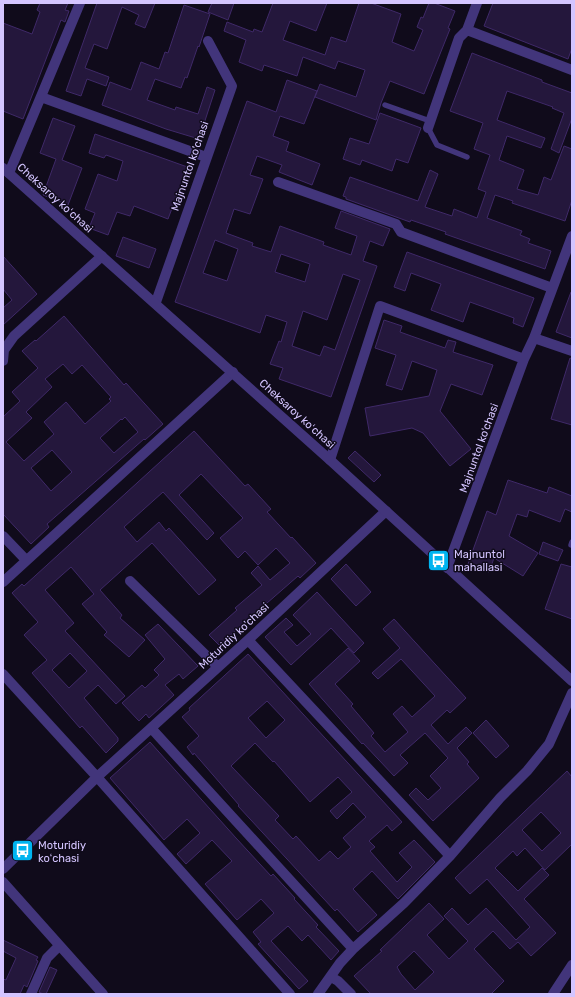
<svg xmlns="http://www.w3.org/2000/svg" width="575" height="997" viewBox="0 0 575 997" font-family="Rubik,sans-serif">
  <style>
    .building { fill: #24173c; stroke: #3f2968; fill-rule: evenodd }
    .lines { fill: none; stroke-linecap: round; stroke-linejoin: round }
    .service { stroke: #42357b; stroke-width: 5.5 }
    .minor { stroke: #42357b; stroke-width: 10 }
    .tertiary { stroke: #42357b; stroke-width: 10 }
    .labels { text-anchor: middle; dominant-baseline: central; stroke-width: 3; stroke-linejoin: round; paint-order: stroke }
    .street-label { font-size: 11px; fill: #d4c5ff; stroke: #100b1b }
    .poi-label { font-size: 11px; fill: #d4c5ff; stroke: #100b1b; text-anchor: start }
  </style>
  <rect width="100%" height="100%" fill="#100b1b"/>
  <path class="building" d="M40 3H68L65 10 69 11 65 22 61 20 23 119 3 111V23L32 34 40 12 37 10Z
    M97 3H155L145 28 135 24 139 15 122 7 107 49 94 44 85 68 109 77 106 86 87 79 81 96 66 91Z
    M212 3H234L228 20 208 12Z
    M273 3H327L316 31 290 21 283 40 325 55 331 37 346 42 359 3H371L401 14 392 42 414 51 423 30 417 27 421 17 423 18 429 3H434L455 11 448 28 450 29 424 94 390 81 381 103 376 120 315 97 320 84 356 97 365 70 338 61 335 69 303 57 297 76 264 65 262 71 239 62 246 40 224 31 227 22 253 32 254 29 262 32Z
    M493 3H572V48L568 59 484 26Z
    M184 5 210 14 199 47 198 46 187 78 185 77 181 88 155 79 147 100 175 110 176 107 198 114 207 87 215 90 199 139 166 129 102 105 110 82 131 90 141 62 159 69 165 52 168 53Z
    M472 53 542 80V82L572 93V118L559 153 551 149 564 113 552 108 553 107 507 91 497 120 545 138 541 148 507 136 499 160 524 170 517 189 538 195 544 177 551 180 564 146 572 149V200L565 221 512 203 513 201 495 195 487 218 522 231 520 235 530 239 528 243 551 251 545 269 445 234 446 232 411 220 410 222 346 199V197L343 196 350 177 418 201 430 170 438 174 425 207 452 216 454 209 477 218 486 192 478 189 490 155 474 149 483 123 450 111Z
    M287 80 317 91 304 124 280 116 273 136 289 142 286 151 320 164 312 185 279 172 282 165 257 156 250 175 263 179 250 214 234 209 226 233 253 243 252 246 271 252 280 226 324 242 323 245 351 255 357 236 335 228 341 211 390 229 383 246 370 241 363 261 377 266 331 397 279 379 283 368 270 364 279 341 281 342 287 322 266 315 260 333 175 302 247 101 276 112ZM215 240 238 249 227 281 203 273ZM281 254 310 264 305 282 275 272ZM343 274 360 280 335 350 324 346 320 356 292 346 303 311 327 320Z
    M380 113 421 128 408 163 396 159 392 171 362 160 360 165 343 159 350 138 369 144Z
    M53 118 75 126 62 160 82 168 68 205 43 195 56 159 40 153Z
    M95 134 193 169 182 197 177 195 168 219 134 206 130 216 117 212 108 235 89 228 95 213 85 209 98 174 117 181 123 161 106 155 104 158 89 153Z
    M123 237 156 249 149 268 116 256Z
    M407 252 534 298 523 327 513 323 514 318 470 302 463 322 431 310 441 284 411 273 405 291 394 287Z
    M3 256 37 294 3 325V308L12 300 3 289Z
    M571 292H572V338L556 332Z
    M64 316 124 385 126 383 163 424 145 440 144 439 47 524 49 527 31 544 3 514V417L20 401 12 392 38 368 22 351 35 340 36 341ZM63 364 72 374 82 365 111 397 109 399 111 401 85 424 66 402 44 422 54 434 24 461 6 442 32 418 26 412 52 387 45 379ZM125 417 138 432 114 453 100 438 121 419 122 420ZM52 450 72 472 51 491 31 468Z
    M384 320 402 326 400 332 445 348 448 340 456 342 453 352 493 365 482 395 451 384 440 411 471 449 450 466 423 433 412 428 370 436 365 408 429 396 437 370 412 361 402 390 386 385 396 355 375 348Z
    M570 358 572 359V425L551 419Z
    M194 431 245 486 248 484 271 509 267 512 291 538 292 537 316 563 300 578 298 576 219 645 209 635 237 610 235 608 262 585 251 573 258 566 270 580 290 563 276 548 258 565 245 551 238 558 220 538 243 518 201 474 179 495 214 533 207 540 163 492 124 527 137 542 159 522 166 531 169 528 216 580 199 595 152 543 100 590 122 615 120 618 145 640 129 657 104 635 107 632 82 604 94 594 71 567 45 590 74 623 65 631 125 696 116 704 98 685 84 698 118 738V741L106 753 82 726 80 728 32 673 47 660 24 635 38 622 12 593 22 584 24 586ZM70 653 87 671 69 688 52 670Z
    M355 451 381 475 374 482 348 458Z
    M508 480 547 493 549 487 572 496V512L565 509 560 522 529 510 527 517 517 514 509 536 538 553 523 576 494 558 489 572 468 564 487 511 496 515Z
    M543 542 563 550 558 561 539 554Z
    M346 564 371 592 356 606 331 579Z
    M561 564 572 567V619L545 609Z
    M317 592 364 643 354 653 331 628 291 665 265 637 286 618 293 625 284 632 297 646 311 634 293 615Z
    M394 619 466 698 450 713 447 710 431 725 448 744 466 727 472 733 457 748 469 762 467 764 479 778 433 821 409 795 416 788 428 800 441 788 430 776 448 758 425 733 400 755 408 763 394 776 363 743 362 744 309 684 348 648 360 661 335 684 353 704 351 706 374 733 371 736 385 752 408 732 393 714 402 706 412 717 435 696 401 659 378 679 372 673 400 648 383 629Z
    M158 624 198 666 183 679 179 674 165 685 174 695 149 718 146 714 139 721 122 703 142 685 145 688 159 675 154 670 165 659 145 635Z
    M248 654 402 822 392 831 387 825 369 841 375 847 370 851 397 882 412 867 399 853 414 840 435 862 398 899 372 871 353 889 377 915 358 932 337 909 335 911 238 806 239 805 194 753 193 755 187 747 199 736 182 717 190 710 189 708ZM267 701 285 720 266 738 248 718ZM255 743 273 762 274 761 310 802 338 777 352 792 330 811 337 819 353 803 366 817 343 838 351 847 338 859 330 851 319 861 296 836 293 839 275 820 279 816 231 766Z
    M486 720 509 746 496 758 473 733Z
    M150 742 236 838 271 876 273 874 295 898 294 899 318 925 316 927 339 951 331 960 308 935 302 941 288 926 271 941 308 981 299 989 258 944 261 942 253 932 274 913 261 899 237 920 205 884 232 861 212 840 186 864 177 854 200 833 187 819 164 840 110 778Z
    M567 771 572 777V844L545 870 525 848 517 856 513 851 495 868 518 891 542 868 549 875 524 899 556 933 531 956 518 942 510 949 493 931 474 949 504 981 491 994H371L354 976 382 951 380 950 429 903 444 919 427 935 449 959 468 941 444 916 452 908 468 925 486 908 516 940 530 927 487 879 470 894 455 878ZM541 812 561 833 542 851 522 830ZM414 951 434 972 415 990 401 974 397 967Z
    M3 940 38 957 36 960 38 961 27 987 24 985 20 994H3V979L6 980 16 958 3 951Z
    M50 967 57 970 46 994H43L39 992Z"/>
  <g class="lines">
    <path class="service" d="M385 105 430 121
      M428 128 437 145 467 157
      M571 545 572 542"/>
    <path class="minor" d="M467 30 572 70
      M41 97 206 157
      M428 128 459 38 467 30 477 3
      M9 173 80 3
      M278 182 396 224 401 232 552 288
      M156 302 232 86 208 41
      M534 338 572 351
      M3 361 4 350 14 336 102 256
      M330 460 380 306 524 359
      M3 536 26 560
      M447 568 524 359 534 338 572 236
      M130 581 218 667
      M3 582 233 372
      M248 640 450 856
      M3 674 97 777 290 994
      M151 728 353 949
      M3 869 97 777 248 640 386 511
      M3 882 103 994
      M331 977 338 981 351 994
      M31 994 47 958 59 946
      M318 994 340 963 353 949 404 903 450 856 500 798 527 771 549 744 572 693
      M553 994 572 965"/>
    <path class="tertiary" d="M3 168 330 460 572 681"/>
  </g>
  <defs>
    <symbol id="bus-square" viewBox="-11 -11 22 22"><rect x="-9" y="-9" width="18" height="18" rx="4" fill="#00b4f0" stroke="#100b1b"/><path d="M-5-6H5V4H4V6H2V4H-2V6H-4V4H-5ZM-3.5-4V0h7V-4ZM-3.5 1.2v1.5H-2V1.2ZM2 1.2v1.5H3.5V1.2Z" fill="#fff"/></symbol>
  </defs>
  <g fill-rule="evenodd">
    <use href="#bus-square" x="426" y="548" width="25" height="25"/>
    <use href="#bus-square" x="10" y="838" width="25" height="25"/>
  </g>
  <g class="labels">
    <g class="street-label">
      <text transform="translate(190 166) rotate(-71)">Majnuntol ko'chasi</text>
      <text transform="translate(55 198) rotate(42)">Cheksaroy koʻchasi</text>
      <text transform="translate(297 414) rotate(42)">Cheksaroy koʻchasi</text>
      <text transform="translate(479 448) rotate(-70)">Majnuntol ko'chasi</text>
      <text transform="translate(234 636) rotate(-43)">Moturidiy ko'chasi</text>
    </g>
    <g class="poi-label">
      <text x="454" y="554">Majnuntol<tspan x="454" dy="13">mahallasi</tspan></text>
      <text x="38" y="845">Moturidiy<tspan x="38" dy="13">koʻchasi</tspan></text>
    </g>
  </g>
  <rect width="575" height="997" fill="none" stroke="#d4c5ff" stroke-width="8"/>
</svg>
